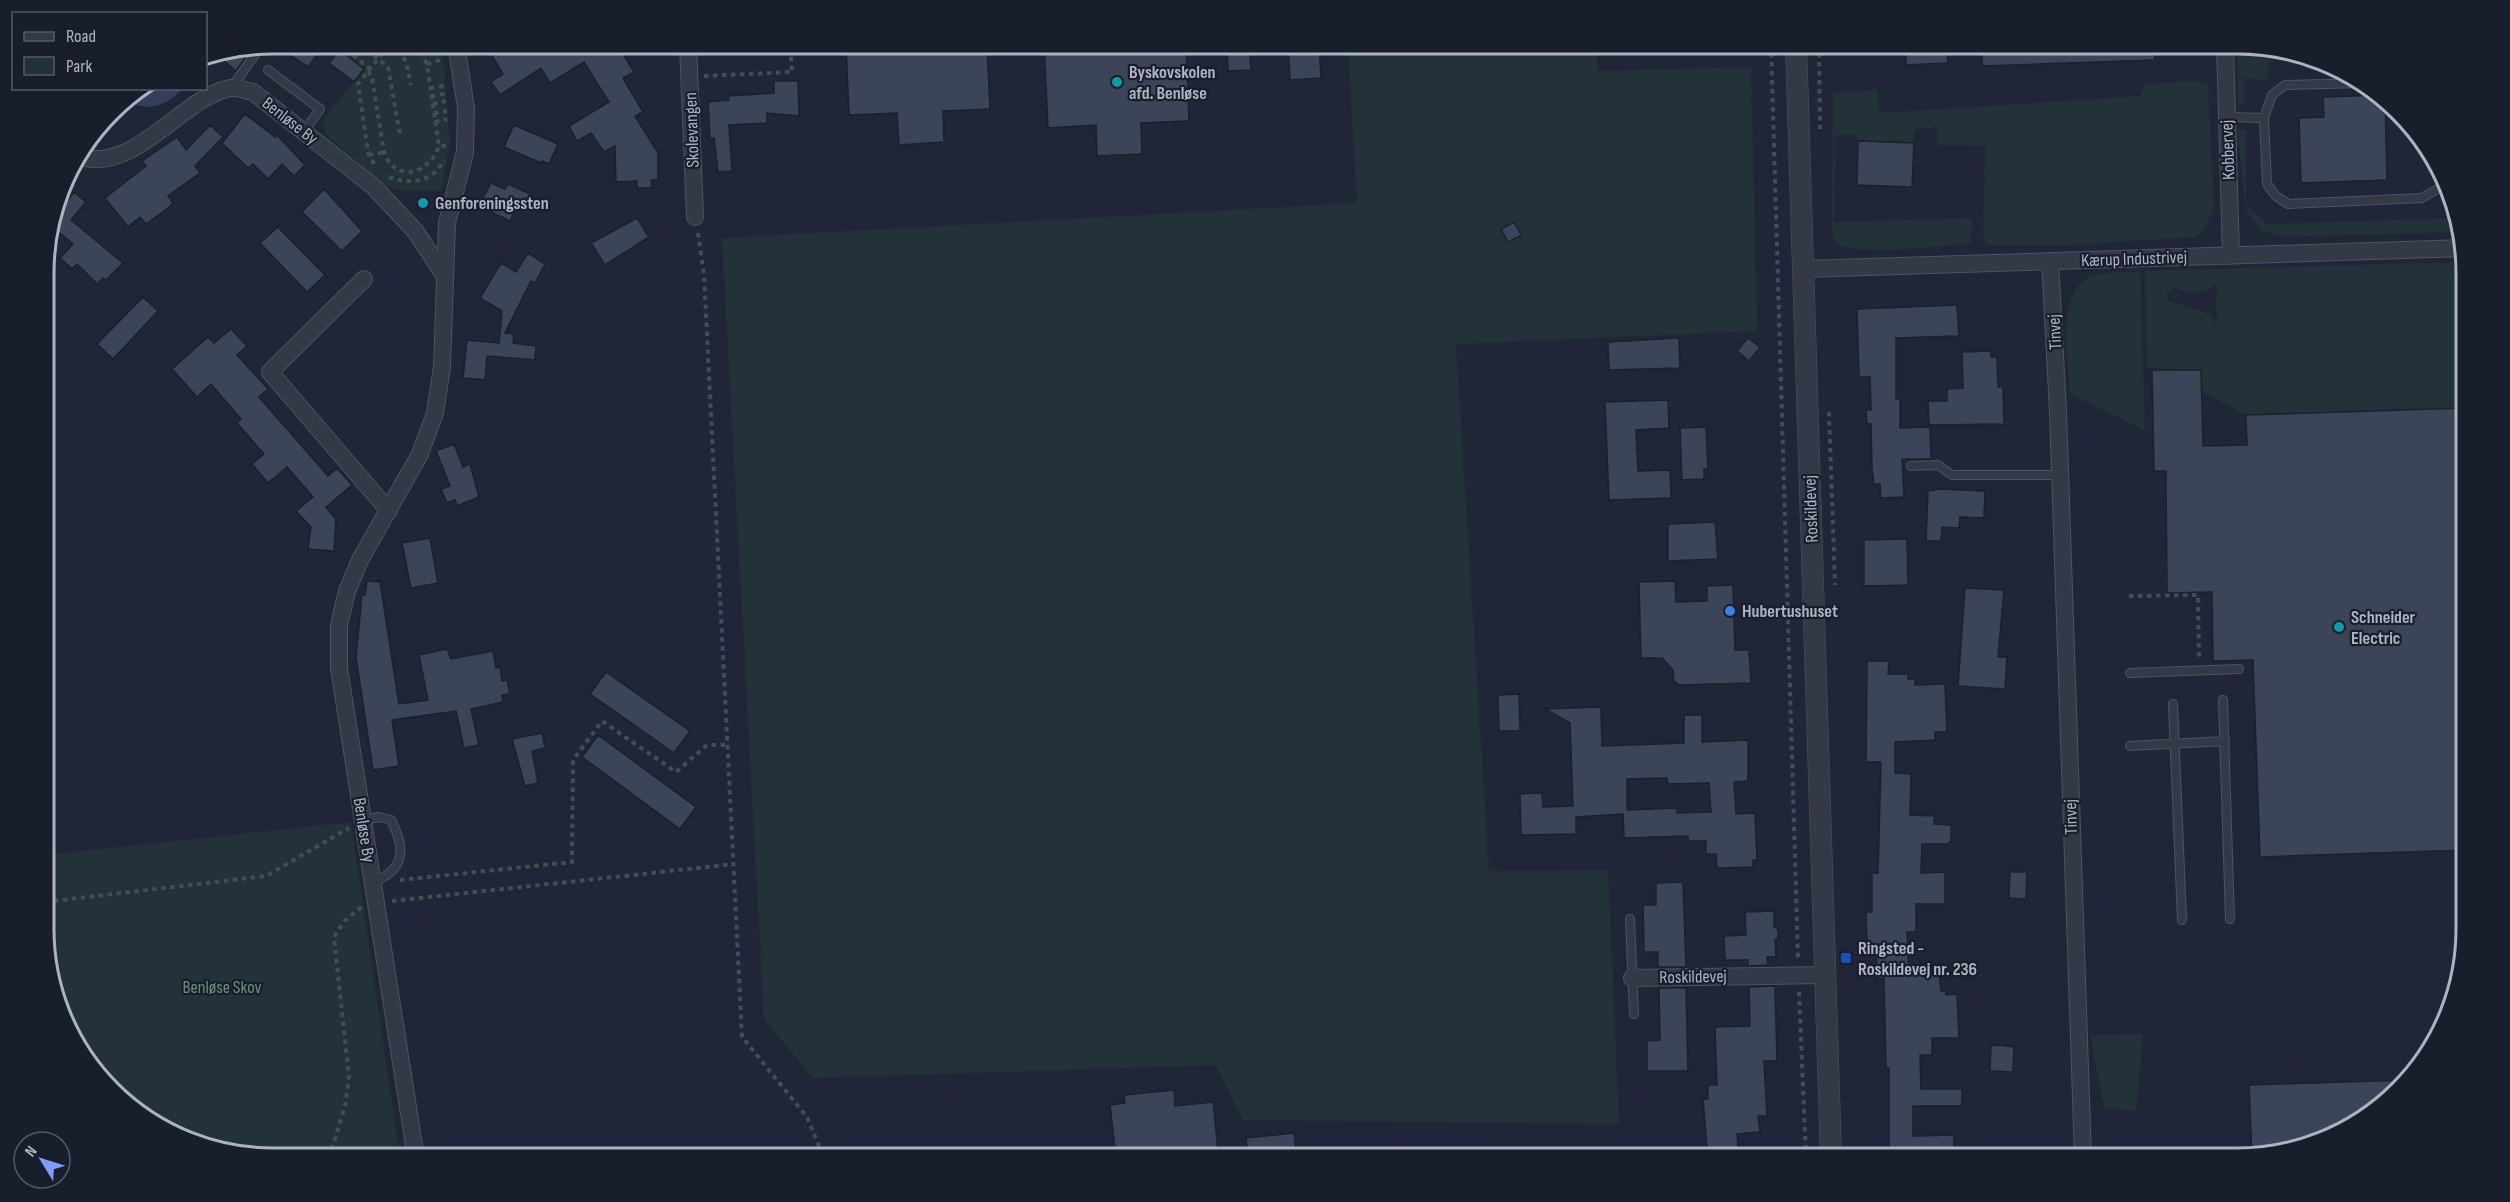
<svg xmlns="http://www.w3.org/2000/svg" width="2510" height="1202" viewBox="0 0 2510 1202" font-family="'Sofia Sans Condensed',sans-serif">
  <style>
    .green { fill: #223238; fill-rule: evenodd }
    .water { fill: #343f5e }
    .building { fill: #3c4457; stroke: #1b202e; stroke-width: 1.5; fill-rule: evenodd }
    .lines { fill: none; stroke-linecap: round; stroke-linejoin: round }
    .service-casing { stroke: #4e5362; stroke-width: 10 }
    .minor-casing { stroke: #4e5362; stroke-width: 18 }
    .tertiary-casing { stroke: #4e5362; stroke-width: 22 }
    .path { stroke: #404f55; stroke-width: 4; stroke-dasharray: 4.5 4.5; stroke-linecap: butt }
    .service { stroke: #343947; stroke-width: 8 }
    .minor { stroke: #343947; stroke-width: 16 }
    .tertiary { stroke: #343947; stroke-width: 21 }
    .culture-dot { fill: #0f9aa8; stroke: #191e2c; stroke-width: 2 }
    .shop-dot { fill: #3f7fe0; stroke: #191e2c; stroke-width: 2 }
    .transit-dot { fill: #1a4fb4; stroke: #191e2c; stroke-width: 2 }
    .labels { text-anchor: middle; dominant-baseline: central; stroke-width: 4.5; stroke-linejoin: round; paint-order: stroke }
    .poi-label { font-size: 18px; font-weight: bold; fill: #aeb3c4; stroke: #191e2c; text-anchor: start }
    .street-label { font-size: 18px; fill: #aeb3c4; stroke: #191e2c }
    .park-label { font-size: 18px; fill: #669478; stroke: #191e2c }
    .rim { fill: none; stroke: #aeb3c4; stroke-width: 3 }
  </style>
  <rect width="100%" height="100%" fill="#202637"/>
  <path class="green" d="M332 44H442L450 141 442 191 397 190 386 186 325 134 324 118 364 69Z
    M1348 44H1595L1598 71 1751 67 1757 331 1456 344 1489 871 1608 870 1619 1124 1243 1120 1216 1065 813 1078 764 1019 722 238 1357 203Z
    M2237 44 2275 51 2270 52 2267 80 2244 78V105L2238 106Z
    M2196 81 2208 85 2214 210 2202 233 2194 237 2072 245H1986L1983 237 1985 146 1937 145V127L1914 130V143L1858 141 1856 135H1835L1834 222 1972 218 1971 243C1947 245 1851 258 1836 242 1835 241 1832 234 1832 233L1833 93 1877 90 1879 113 2141 96 2144 84Z
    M2237 130H2246V204L2267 224 2458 218 2461 232 2280 237 2261 230 2246 210Z
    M2465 262V408L2246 415 2202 392 2201 370 2147 368 2145 271ZM2216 285 2217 326 2210 314 2169 301 2166 294 2174 288C2190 295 2202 295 2216 285Z
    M2140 272 2145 431 2070 394C2068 364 2055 292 2090 277 2105 271 2124 273 2140 272Z
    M351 822 400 1158C279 1159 149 1170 79 1048 63 1021 50 991 46 959 41 926 45 889 45 855Z
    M2143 1034 2136 1111 2104 1108 2090 1035Z
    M2145 1148V1158H2095L2094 1150Z"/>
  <path class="water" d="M141 89V88L182 89C166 107 145 113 125 99Z"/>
  <path class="building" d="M273 44H312L321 49 308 67Z
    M485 44H617L634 72 623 78 643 112 635 116 658 153V180H651L652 188H637V181L616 182 615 146 604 152 591 133 577 141 569 126 609 102 584 62 550 83 541 68 500 95 491 82 503 74Z
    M846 44H987L990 109 943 111 944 142 899 145 897 113 849 115Z
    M1044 44H1186L1189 121 1141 123 1142 154 1097 156 1096 125 1048 128Z
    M1227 44H1249L1251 70 1228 71Z
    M1288 44H1319L1321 78 1290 80Z
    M1906 44H1947L1948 63 1906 65Z
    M1982 44H2154L2155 60 1982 66Z
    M252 48 236 71 217 55 233 51Z
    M340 50 364 69 354 82 329 63Z
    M774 81H798L799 116 767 113V123L729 125 732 171 718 172 714 138 710 139 708 102 729 100 728 96 774 93Z
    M2381 95 2385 99 2387 180 2301 183 2299 118 2324 117 2323 97Z
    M245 114 275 137 277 135 305 165 294 176 282 164 268 179 253 164 248 168 222 143Z
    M210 125 223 137 195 166 200 173 168 196 173 203 168 208 146 224 140 217 128 227 105 198 146 166 142 161 177 137 186 150Z
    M514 125 558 144 549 164 542 161 541 163 504 147Z
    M1858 141 1914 143 1912 187 1857 185Z
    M491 183 505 189 508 184 530 194 522 210 516 208 510 221 479 206Z
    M324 189 362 231 342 251 302 212Z
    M74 192 86 202 71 220 123 263 106 280 103 278 97 284 77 264 72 269 60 258 73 244 60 233 46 250 61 196 67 201Z
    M637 218 649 237 605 265 591 243Z
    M1514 222 1521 235 1508 242 1501 229Z
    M278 227 325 275 307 292 260 243Z
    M528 253 545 264 535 283 531 281 505 333 514 334 513 343 536 346 535 360 487 356 485 380 463 378 467 340 499 343 502 311 480 298 501 263 516 272Z
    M143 297 158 311 113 359 97 344Z
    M1957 305 1959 336 1896 338V399H1900V428L1930 427 1931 459H1902L1904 497 1881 498 1880 484H1874L1872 469 1871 424H1867L1866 410H1871L1870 377H1859L1857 309Z
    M231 329 247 346 237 355 268 389 259 397 328 476 337 468 352 485 326 507 336 519 334 551 308 549 311 527 296 511 313 497 287 467 268 483 252 464 264 454 237 423 241 419 211 384 197 397 172 369 208 337 214 343Z
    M1679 338 1680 368 1609 370 1608 342Z
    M1748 338 1760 347 1749 361 1737 351Z
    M1991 351V357H1997L1998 387 2003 386 2004 424 1929 425 1928 401H1947V389L1963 388 1962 352Z
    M2152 370H2201L2203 446 2247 445 2246 415 2465 408 2466 850 2260 857 2253 660 2213 661 2212 592 2167 593 2166 471H2154Z
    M1668 400 1669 428 1636 430 1638 471 1670 470 1671 498 1609 500 1605 402Z
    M1706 427 1708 469H1704V479L1682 480 1680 428Z
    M454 444 463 467 470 464 479 497 457 506 455 500 447 503 441 489 450 486 436 451Z
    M1939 489 1985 491 1984 518 1960 517 1959 528 1942 527 1941 541H1926L1928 491Z
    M1715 522 1718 559 1668 561V524Z
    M430 538 438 583 411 588 402 543Z
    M1907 539 1908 585 1864 586V540Z
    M367 581 380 582 399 704 428 700 419 655 447 649 451 659 493 651 496 668 500 667 502 681 507 680 510 694 502 695 503 702 471 709 479 745 464 748 456 711 392 720 399 766 373 770 356 657 362 595H365Z
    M1675 581 1676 602 1707 601V586L1733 585 1735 650H1749L1751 683 1679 685 1674 681 1673 670 1662 658H1641L1639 582Z
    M1965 588 2004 590 1998 657H2007L2005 689 1958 686Z
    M1867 661H1889L1888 674H1908V679H1915V685L1945 684 1947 732H1935V740L1895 742V773L1911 774 1910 815 1934 816V824L1951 825V841L1947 844H1922L1921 873 1945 872V904H1916V932H1907L1909 974 1939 971 1941 991H1945L1946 995 1957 994 1959 1038H1932V1055H1920L1921 1089H1962V1106H1913V1136L1954 1135V1155L1889 1158V1068H1886L1884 978 1877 979 1876 945 1867 944 1866 912H1872V873H1878L1881 762H1866Z
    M606 672 690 731 674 753 590 694Z
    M1519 694 1520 731H1499L1498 695Z
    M1601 707 1602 746 1684 743V715H1702V742L1748 740V781L1734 782 1736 814 1755 813 1757 860H1753V867L1717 868 1716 854H1706V841H1688V836L1624 838 1623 814 1576 817V834L1521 835 1520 794 1542 793 1543 807 1573 806 1570 723 1545 709ZM1667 778 1668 784 1709 783 1711 812 1677 813V808L1627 810V779Z
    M542 733 545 748 532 751 538 783 525 786 512 739Z
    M598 735 696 807 680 829 582 757Z
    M2010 872H2027L2026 899 2009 898Z
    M1683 882 1686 967H1658V952H1644L1643 905H1656V883Z
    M1774 911V927L1778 929V938L1775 940 1776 957H1767L1768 965 1748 966V960H1725L1724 936 1746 935 1745 912Z
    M1775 986 1777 1061H1764L1767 1116H1758L1760 1132 1737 1134 1739 1158H1712L1711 1148H1707L1703 1099H1708V1085H1717L1715 1027 1750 1026 1749 987Z
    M1659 988H1686L1688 1071H1647V1041L1660 1040Z
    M1998 1045 2014 1047 2013 1072 1990 1071 1991 1046Z
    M2410 1080 2365 1120 2311 1146 2252 1158 2249 1085Z
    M1174 1090 1175 1106 1213 1102 1218 1150 1189 1152 1190 1158H1116L1110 1105 1125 1103 1124 1095Z
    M1294 1133 1297 1158H1248L1246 1138Z"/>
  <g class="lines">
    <defs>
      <path id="service" d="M268 70 320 109 304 132
        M2363 83 2285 85 2272 95 2264 118 2267 184 2276 196 2288 204 2422 198 2441 187 2445 178
        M232 87 261 46
        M2227 117 2264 118
        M1911 466 1938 465 1952 475H2060
        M2130 673 2239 669
        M2223 700 2230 919
        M2173 704 2182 920
        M2130 746 2225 741
        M362 820 379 817 391 820C406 849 405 870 373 882
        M1630 919 1634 1014"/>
      <path id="minor" d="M688 44 695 217
        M2225 44 2231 256
        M79 156C134 176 184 95 231 88 237 87 247 91 253 92L374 187 416 232 444 275
        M2050 261 2058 411 2083 1158
        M1804 269 2465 248
        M364 279 270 372 389 511
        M1632 978 1826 975
        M416 1158 339 668V625L347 591 360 560 420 454 435 413 442 367 447 223 465 152 466 108 456 44"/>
      <path id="tertiary" d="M1796 44 1831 1158"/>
    </defs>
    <use href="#service" class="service-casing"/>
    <use href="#minor" class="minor-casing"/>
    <use href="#tertiary" class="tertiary-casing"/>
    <path class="path" d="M339 44 370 69
      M360 44 388 67 400 135
      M391 44 406 61 411 85
      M416 44 427 64 439 146H446V150
      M1771 44 1798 960
      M1819 44 1820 129
      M423 53 439 50
      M427 64 440 60
      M368 71 372 78 384 152C395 184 430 174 439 146
      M704 76 792 72 790 44
      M430 88 444 86
      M431 96 445 94
      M433 104 446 101
      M434 113 447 111
      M435 122 447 119
      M369 155 384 152
      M374 164 368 152 358 84 390 44
      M389 177C410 185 433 182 444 160
      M698 233 704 274 742 1037 807 1117 824 1158
      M1829 412 1835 585
      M2129 596 2198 595 2199 658
      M400 880 572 862 573 760 602 721 676 772 707 745H729
      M392 901 735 864
      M45 902 266 876 349 828
      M1799 992 1806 1158
      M329 1158 345 1106 349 1077 334 937 344 921 362 907"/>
    <use href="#service" class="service"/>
    <use href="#minor" class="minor"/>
    <use href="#tertiary" class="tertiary"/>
  </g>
  <g class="culture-dot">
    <circle cx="1117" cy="82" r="6"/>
    <circle cx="423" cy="203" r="6"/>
    <circle cx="2339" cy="627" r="6"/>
  </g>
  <circle class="shop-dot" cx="1730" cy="611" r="6"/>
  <rect class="transit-dot" x="1840" y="952" width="12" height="12" rx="3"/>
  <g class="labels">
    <g class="poi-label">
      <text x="1129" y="72">Byskovskolen<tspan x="1129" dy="21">afd. Benløse</tspan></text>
      <text x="435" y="203">Genforeningssten</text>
      <text x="1742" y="611">Hubertushuset</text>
      <text x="2351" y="617">Schneider<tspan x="2351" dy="21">Electric</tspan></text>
      <text x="1858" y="948">Ringsted -<tspan x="1858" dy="21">Roskildevej nr. 236</tspan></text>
    </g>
    <g class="street-label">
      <text transform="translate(290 121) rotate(38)">Benløse By</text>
      <text transform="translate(692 130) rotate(-92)">Skolevangen</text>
      <text transform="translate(2228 150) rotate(-92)">Kobbervej</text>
      <text transform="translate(2134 259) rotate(-2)">Kærup Industrivej</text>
      <text transform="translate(2055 332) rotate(-93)">Tinvej</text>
      <text transform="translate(1811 509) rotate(-92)">Roskildevej</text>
      <text transform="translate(2071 817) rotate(-92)">Tinvej</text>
      <text transform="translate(364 830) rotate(81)">Benløse By</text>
      <text transform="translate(1693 977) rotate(-1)">Roskildevej</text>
    </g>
    <g class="park-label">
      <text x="222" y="987">Benløse Skov</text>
    </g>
  </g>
  <path d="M0 0H2510V1202H0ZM273 54H2237A219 219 0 0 1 2456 273V929A219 219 0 0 1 2237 1148H273A219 219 0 0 1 54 929V273A219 219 0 0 1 273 54Z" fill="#191e2c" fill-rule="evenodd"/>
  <path class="rim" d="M273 54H2237A219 219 0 0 1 2456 273V929A219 219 0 0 1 2237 1148H273A219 219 0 0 1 54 929V273A219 219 0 0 1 273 54Z"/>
  <rect x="12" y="12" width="195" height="78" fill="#191e2c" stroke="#555a69" stroke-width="1.5"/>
  <rect x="24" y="32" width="30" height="9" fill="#343947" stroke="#555a69" stroke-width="1.5"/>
  <text x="66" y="42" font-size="18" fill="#aeb3c4">Road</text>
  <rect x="24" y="57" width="30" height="18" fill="#223238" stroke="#555a69" stroke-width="1.5"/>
  <text x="66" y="72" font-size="18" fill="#aeb3c4">Park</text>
  <g transform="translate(42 1160) rotate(308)"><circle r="28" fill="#191e2c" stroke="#555a69" stroke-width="1.5"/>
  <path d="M0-4.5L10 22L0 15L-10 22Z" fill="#819cf6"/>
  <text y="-9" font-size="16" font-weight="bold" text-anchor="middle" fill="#aeb3c4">N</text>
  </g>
</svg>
